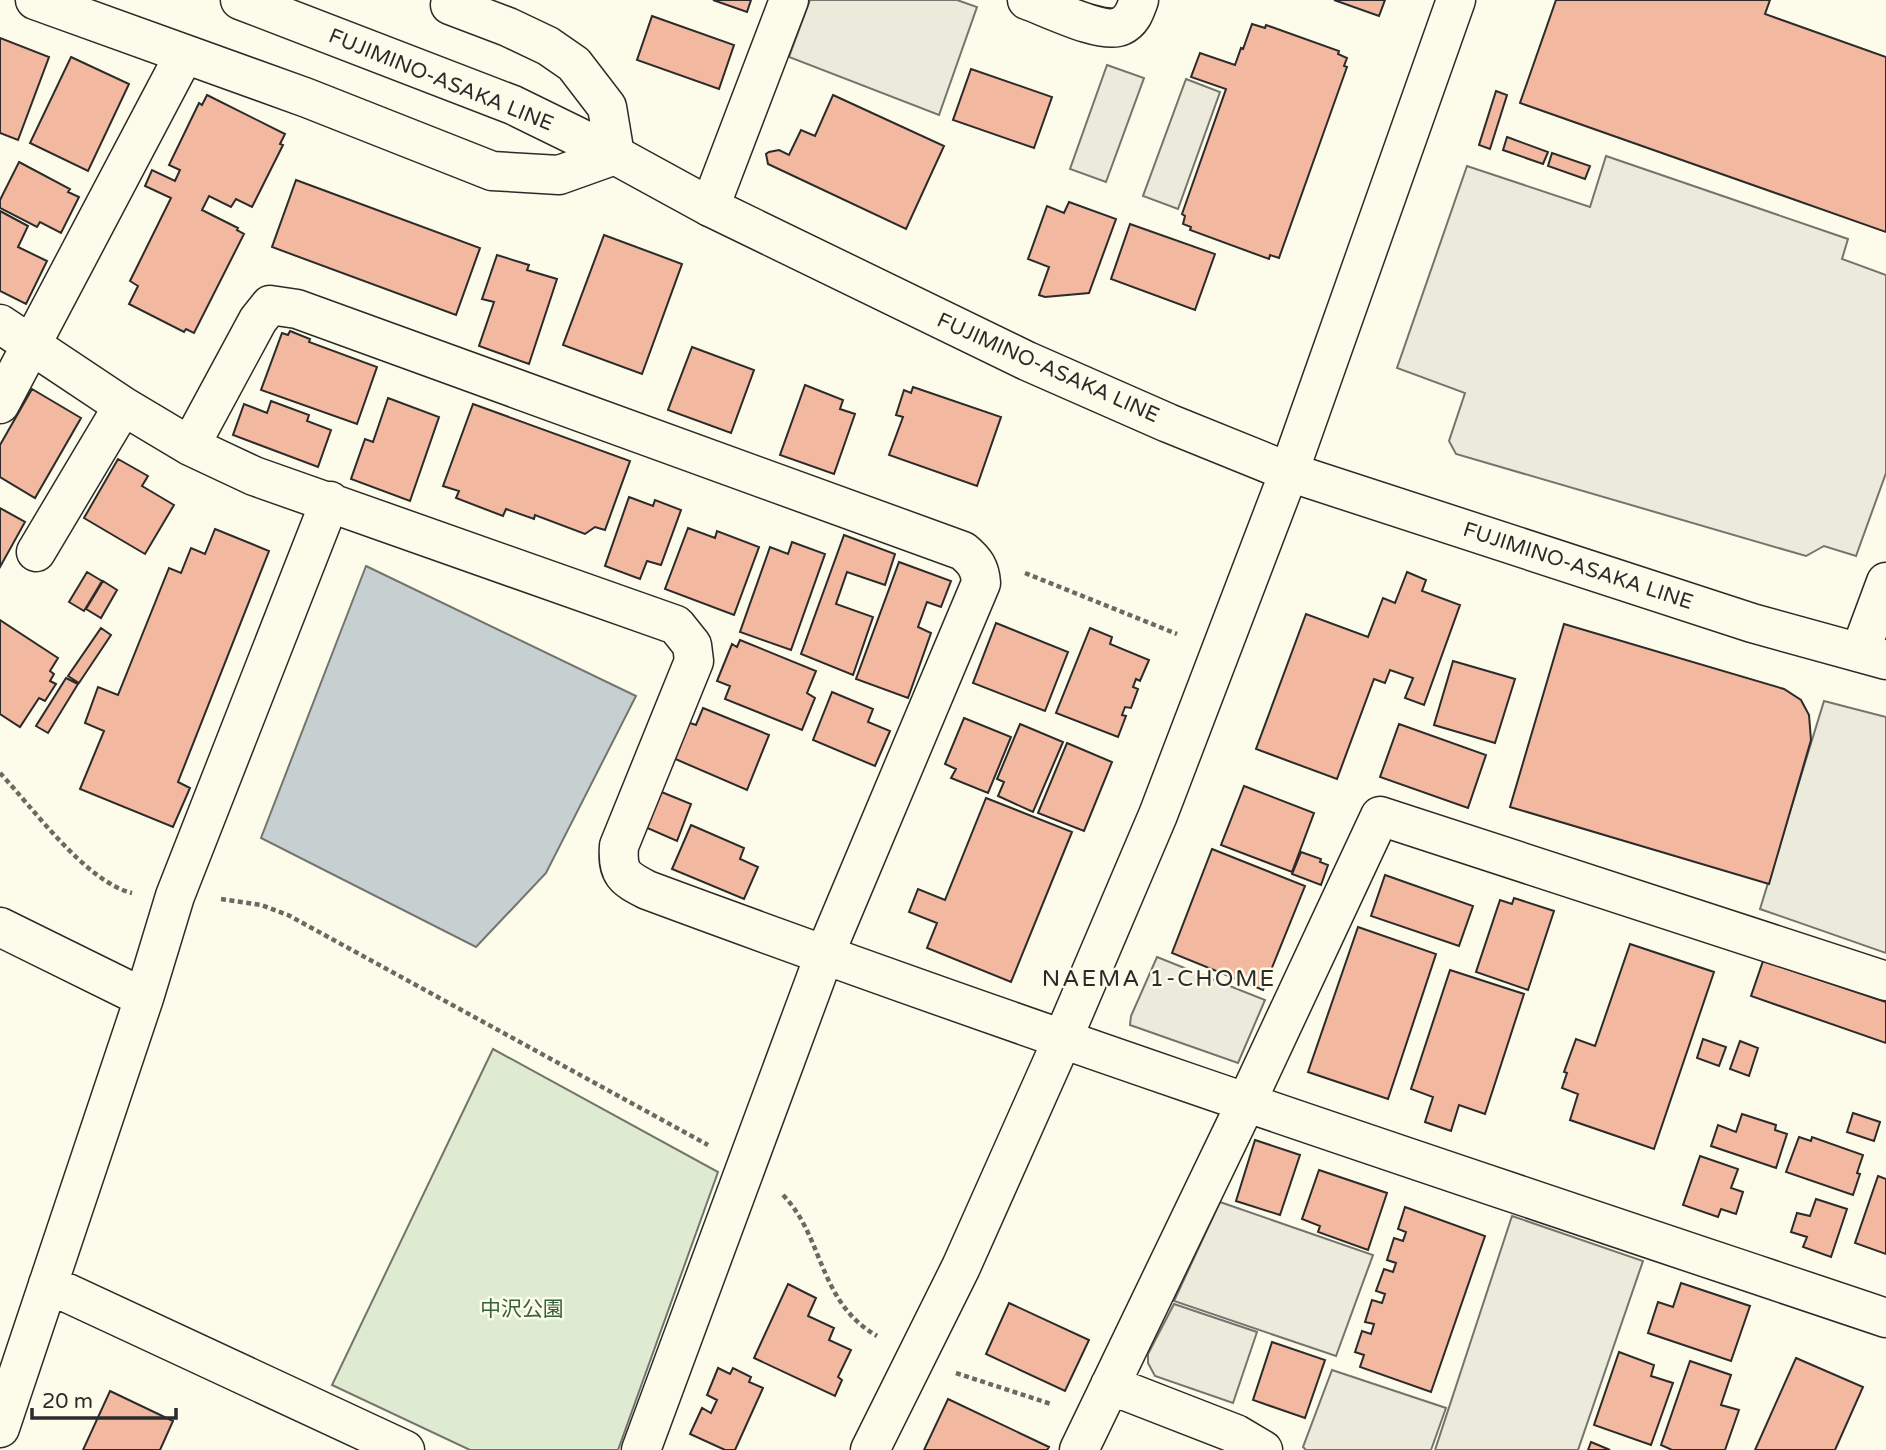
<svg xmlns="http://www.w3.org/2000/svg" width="1886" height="1450" viewBox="0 0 1886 1450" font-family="'Varela Round','Noto Sans JP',sans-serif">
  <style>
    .green { fill: #deebd1; stroke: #74746e; stroke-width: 2 }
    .parking { fill: #eceadb; stroke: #74746e; stroke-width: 2 }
    .water { fill: #c7d0d0; stroke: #74746e; stroke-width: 2 }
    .building { fill: #f2b8a0; stroke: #2b2b2b; stroke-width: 2 }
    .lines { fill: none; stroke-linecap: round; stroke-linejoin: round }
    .minor-casing { stroke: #2b2b2b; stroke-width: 41 }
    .major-casing { stroke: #2b2b2b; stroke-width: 41 }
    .path { stroke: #6a6964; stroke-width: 4.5; stroke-dasharray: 5 3.5; stroke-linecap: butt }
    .minor { stroke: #fdfbea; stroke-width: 38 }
    .major { stroke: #fdfbea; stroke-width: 38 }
    .labels { text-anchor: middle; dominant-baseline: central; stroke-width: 5; stroke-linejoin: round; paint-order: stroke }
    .street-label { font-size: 21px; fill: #2b2b2b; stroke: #fdfbea }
    .park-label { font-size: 21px; fill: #34623c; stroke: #fdfbea }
    .neighbourhood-label { font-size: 23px; letter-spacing: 2px; fill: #2b2b2b; stroke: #fdfbea }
  </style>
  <rect width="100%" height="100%" fill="#fdfbea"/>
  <path class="green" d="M493 1049 718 1172 618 1450H470L332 1385Z"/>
  <path class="parking" d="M810 0H957L977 7 939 115 789 57Z
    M1107 65 1144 78 1106 182 1070 169Z
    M1186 79 1220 92 1178 209 1143 196Z
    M1606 156 1848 239 1842 259 1886 275V473L1856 556 1824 546 1806 556 1456 454 1449 441 1465 393 1397 368 1467 166 1590 207Z
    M1824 701 1886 717V953L1760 909Z
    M1157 957 1265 1000 1238 1063 1130 1025 1131 1016Z
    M1220 1202 1373 1255 1336 1356 1174 1301Z
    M1512 1216 1643 1261 1578 1450H1435Z
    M1174 1304 1257 1332 1233 1403 1155 1376 1148 1363V1354Z
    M1332 1370 1446 1408 1431 1450H1306L1303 1447Z"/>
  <path class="water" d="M366 566 636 696 546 873 476 947 261 838Z"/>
  <path class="building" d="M713 0H751L747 12Z
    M1334 0H1385L1379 16Z
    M1556 0H1770L1765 14 1886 57V232L1520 103Z
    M652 16 734 45 719 89 637 60Z
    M1252 24 1265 28 1266 25 1339 51 1338 54 1347 58 1344 66 1347 67 1279 258 1270 255 1269 259 1190 230 1191 227 1183 224 1185 216 1182 214 1226 89 1191 77 1200 53 1235 65 1241 48 1243 49Z
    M0 38 49 57 18 140 0 133Z
    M71 57 129 84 88 171 30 143Z
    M971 69 1052 97 1034 148 953 120Z
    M1496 91 1507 95 1490 149 1479 145Z
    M207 95 285 134 280 144 283 145 252 207 236 199 231 207 209 196 202 210 238 228 237 230 244 234 194 333 186 329 184 332 129 304 138 286 130 281 171 198 145 186 152 170 175 181 180 170 169 165 199 103 202 105Z
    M833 95 944 146 906 229 768 164 766 154 769 152 779 150 789 155 801 130 815 136Z
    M1507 137 1548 152 1543 164 1503 150Z
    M1552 153 1590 166 1585 179 1548 166Z
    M19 162 70 189 68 192 79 197 61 233 40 222 37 227 0 208V200Z
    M296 180 480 248 456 315 272 247Z
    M1069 202 1116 219 1089 293 1045 297 1039 295 1049 267 1028 259 1047 206 1064 213Z
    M0 211 28 226 18 247 47 261 26 304 0 291Z
    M1130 224 1215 254 1195 310 1111 279Z
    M604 235 682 264 642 374 563 345Z
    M497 255 529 265 527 270 557 279 529 364 479 346 494 302 482 299Z
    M290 331 310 339 309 342 377 367 357 424 261 390 282 333 288 335Z
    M692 347 754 370 731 433 668 410Z
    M805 385 843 400 840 409 855 414 834 474 780 455Z
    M913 387 1001 417 977 486 889 455 903 417 896 415 904 390 911 393Z
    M32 389 81 418 35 498 0 477V445Z
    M388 398 439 417 410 501 351 479 365 439 373 442Z
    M271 401 309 415 307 421 331 430 318 467 233 435 244 404 267 413Z
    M473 404 630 461 605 530 595 527 585 534 535 515 534 519 506 509 503 516 456 498 459 491 443 486Z
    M118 459 148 476 142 486 174 505 145 554 84 518Z
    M629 497 653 506 655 500 681 510 661 565 647 561 640 579 605 566Z
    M0 508 25 522 0 567Z
    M688 528 715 538 717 531 759 547 734 615 665 589Z
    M215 529 269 551 178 782 190 788 173 827 80 789 104 731 85 723 98 687 118 695 169 568 181 573 191 548 205 554Z
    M844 535 895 554 885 585 847 572 836 604 873 617 853 675 801 654Z
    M792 542 825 554 791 650 740 632 770 547 788 554Z
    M899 562 951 581 941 607 927 602 918 627 931 633 908 698 856 679Z
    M87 572 102 581 84 611 69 602Z
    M1407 572 1426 580 1422 591 1460 605 1424 705 1405 698 1413 678 1390 670 1385 683 1374 679 1337 779 1256 749 1306 614 1368 637 1383 598 1395 603Z
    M103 581 117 590 101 618 86 609Z
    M0 620 58 658 50 671 54 674 50 681 56 684 45 701 39 698 20 727 0 714Z
    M996 623 1068 652 1045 711 973 683Z
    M1564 624 1784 689 1801 700 1809 715 1811 740 1769 884 1510 807Z
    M101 628 111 635 79 683 68 676Z
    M1090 628 1112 637 1110 644 1149 660 1140 681 1136 679 1133 687 1138 689 1131 708 1125 707 1122 715 1126 716 1118 737 1056 713Z
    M740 640 816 671 807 693 815 698 802 730 725 699 730 686 717 681 732 644 737 647Z
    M1453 661 1515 679 1495 743 1434 725Z
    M66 678 78 684 48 733 36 726Z
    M832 692 873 709 868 722 890 731 875 766 813 740Z
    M703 708 769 735 747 790 673 758 687 722 696 725Z
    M964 718 1011 737 988 793 951 778 956 769 945 764Z
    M1020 724 1063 742 1033 812 998 796 1004 782 997 779Z
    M1399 724 1486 755 1468 808 1380 777Z
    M1067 743 1112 762 1084 831 1038 813Z
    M1244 786 1314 813 1292 872 1221 845Z
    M659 791 691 804 677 841 645 827Z
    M986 798 1072 832 1011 982 927 948 937 923 909 912 918 889 945 900Z
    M691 825 744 848 740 859 758 867 744 899 672 869Z
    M1212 849 1305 886 1263 990 1172 953Z
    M1301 852 1321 859 1320 862 1328 865 1321 885 1292 874Z
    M1385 875 1473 906 1459 946 1371 916Z
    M1514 898 1554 911 1528 990 1476 972 1500 900 1512 904Z
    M1358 927 1436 954 1388 1099 1308 1072Z
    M1630 944 1714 972 1654 1149 1570 1120 1578 1094 1562 1088 1567 1073 1564 1072 1576 1039 1595 1046Z
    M1763 961 1886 1002V1043L1751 996Z
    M1450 970 1524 994 1485 1114 1459 1105 1451 1131 1425 1122 1433 1097 1411 1089Z
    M1703 1039 1726 1047 1719 1066 1697 1058Z
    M1740 1041 1758 1048 1749 1076 1730 1069Z
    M1853 1113 1880 1122 1874 1141 1847 1132Z
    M1742 1114 1776 1125 1775 1130 1787 1134 1776 1168 1711 1146 1718 1125 1736 1132Z
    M1799 1137 1811 1141 1812 1137 1863 1155 1857 1173 1860 1174 1853 1195 1786 1172Z
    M1255 1140 1300 1155 1280 1215 1236 1201Z
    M1700 1156 1738 1169 1731 1188 1743 1192 1736 1214 1721 1209 1718 1217 1683 1205Z
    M1319 1170 1387 1193 1368 1250 1318 1232 1320 1226 1302 1219Z
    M1878 1176 1886 1179V1254L1855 1243Z
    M1816 1199 1847 1209 1831 1257 1803 1247 1807 1237 1791 1232 1797 1213 1810 1216Z
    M1405 1207 1485 1236 1431 1392 1360 1367 1364 1355 1355 1352 1362 1331 1371 1334 1374 1324 1365 1322 1372 1300 1382 1303 1385 1294 1376 1291 1384 1269 1393 1272 1396 1263 1387 1260 1394 1238 1403 1241 1406 1232 1398 1229Z
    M1681 1283 1750 1306 1731 1361 1648 1333 1658 1302 1673 1307Z
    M788 1284 816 1298 808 1316 834 1328 829 1340 851 1350 838 1377 842 1380 835 1396 754 1358Z
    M1009 1303 1089 1340 1065 1391 986 1354Z
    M1272 1342 1325 1360 1305 1418 1253 1400Z
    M1619 1352 1654 1365 1651 1376 1673 1383 1651 1445 1594 1425Z
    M1796 1358 1863 1387 1835 1450H1755Z
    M1690 1361 1731 1375 1721 1405 1739 1410 1725 1450H1672L1661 1445Z
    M718 1368 730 1374 733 1368 751 1377 749 1382 763 1388 735 1450H725L690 1434 702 1408 711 1413 717 1400 707 1395Z
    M110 1391 173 1421 160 1450H83Z
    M948 1399 1049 1447 1047 1450H924Z
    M1591 1442 1610 1450H1588Z"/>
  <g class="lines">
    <defs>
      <path id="minor" d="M35 0 307 98 492 171 559 175 615 155 607 107 574 64 548 46 508 27 450 5
        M1027 0C1047 7 1103 35 1121 26 1132 21 1135 11 1139 0
        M710 207 789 0
        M0 324 123 406 190 446 254 476 676 625 692 645 694 661 619 846C617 874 624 878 647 890 1057 1042 1472 1179 1886 1318
        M0 404 184 55
        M190 446 258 320 270 305 297 309 963 551C975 561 980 568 981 583L824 956 641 1450
        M36 552 123 406
        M1860 652 1886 582
        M0 927 144 998
        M48 1284 405 1450
        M1110 1385 1236 1434 1263 1450
        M0 1428 144 998 175 896 330 501
        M870 1450 961 1267 1063 1038 1158 815 1289 472 1456 0
        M1079 1450 1246 1103 1380 816 1886 981"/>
      <path id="major" d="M240 0 513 105 615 155 710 207 1027 361 1168 423 1289 472 1752 623 1886 660"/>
    </defs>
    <use href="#minor" class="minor-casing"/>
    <use href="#major" class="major-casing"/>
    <path class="path" d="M1025 573 1177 634
      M0 773C33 808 86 882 132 893
      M221 899 261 905 288 915 708 1145
      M783 1195C824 1237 818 1302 877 1336
      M956 1373 1051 1404"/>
    <use href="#minor" class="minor"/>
    <use href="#major" class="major"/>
  </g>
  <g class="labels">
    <g class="street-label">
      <text transform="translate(441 80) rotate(22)">FUJIMINO-ASAKA LINE</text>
      <text transform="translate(1048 368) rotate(24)">FUJIMINO-ASAKA LINE</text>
      <text transform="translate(1578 566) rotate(18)">FUJIMINO-ASAKA LINE</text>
    </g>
    <g class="park-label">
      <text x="522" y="1309">中沢公園</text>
    </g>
    <g class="neighbourhood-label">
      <text x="1159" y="979">NAEMA 1-CHOME</text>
    </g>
  </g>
  <path d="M32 1408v10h144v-10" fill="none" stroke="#2b2b2b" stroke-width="3.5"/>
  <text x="42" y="1408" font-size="21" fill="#2b2b2b" stroke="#fdfbea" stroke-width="5" paint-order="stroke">20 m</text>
</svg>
